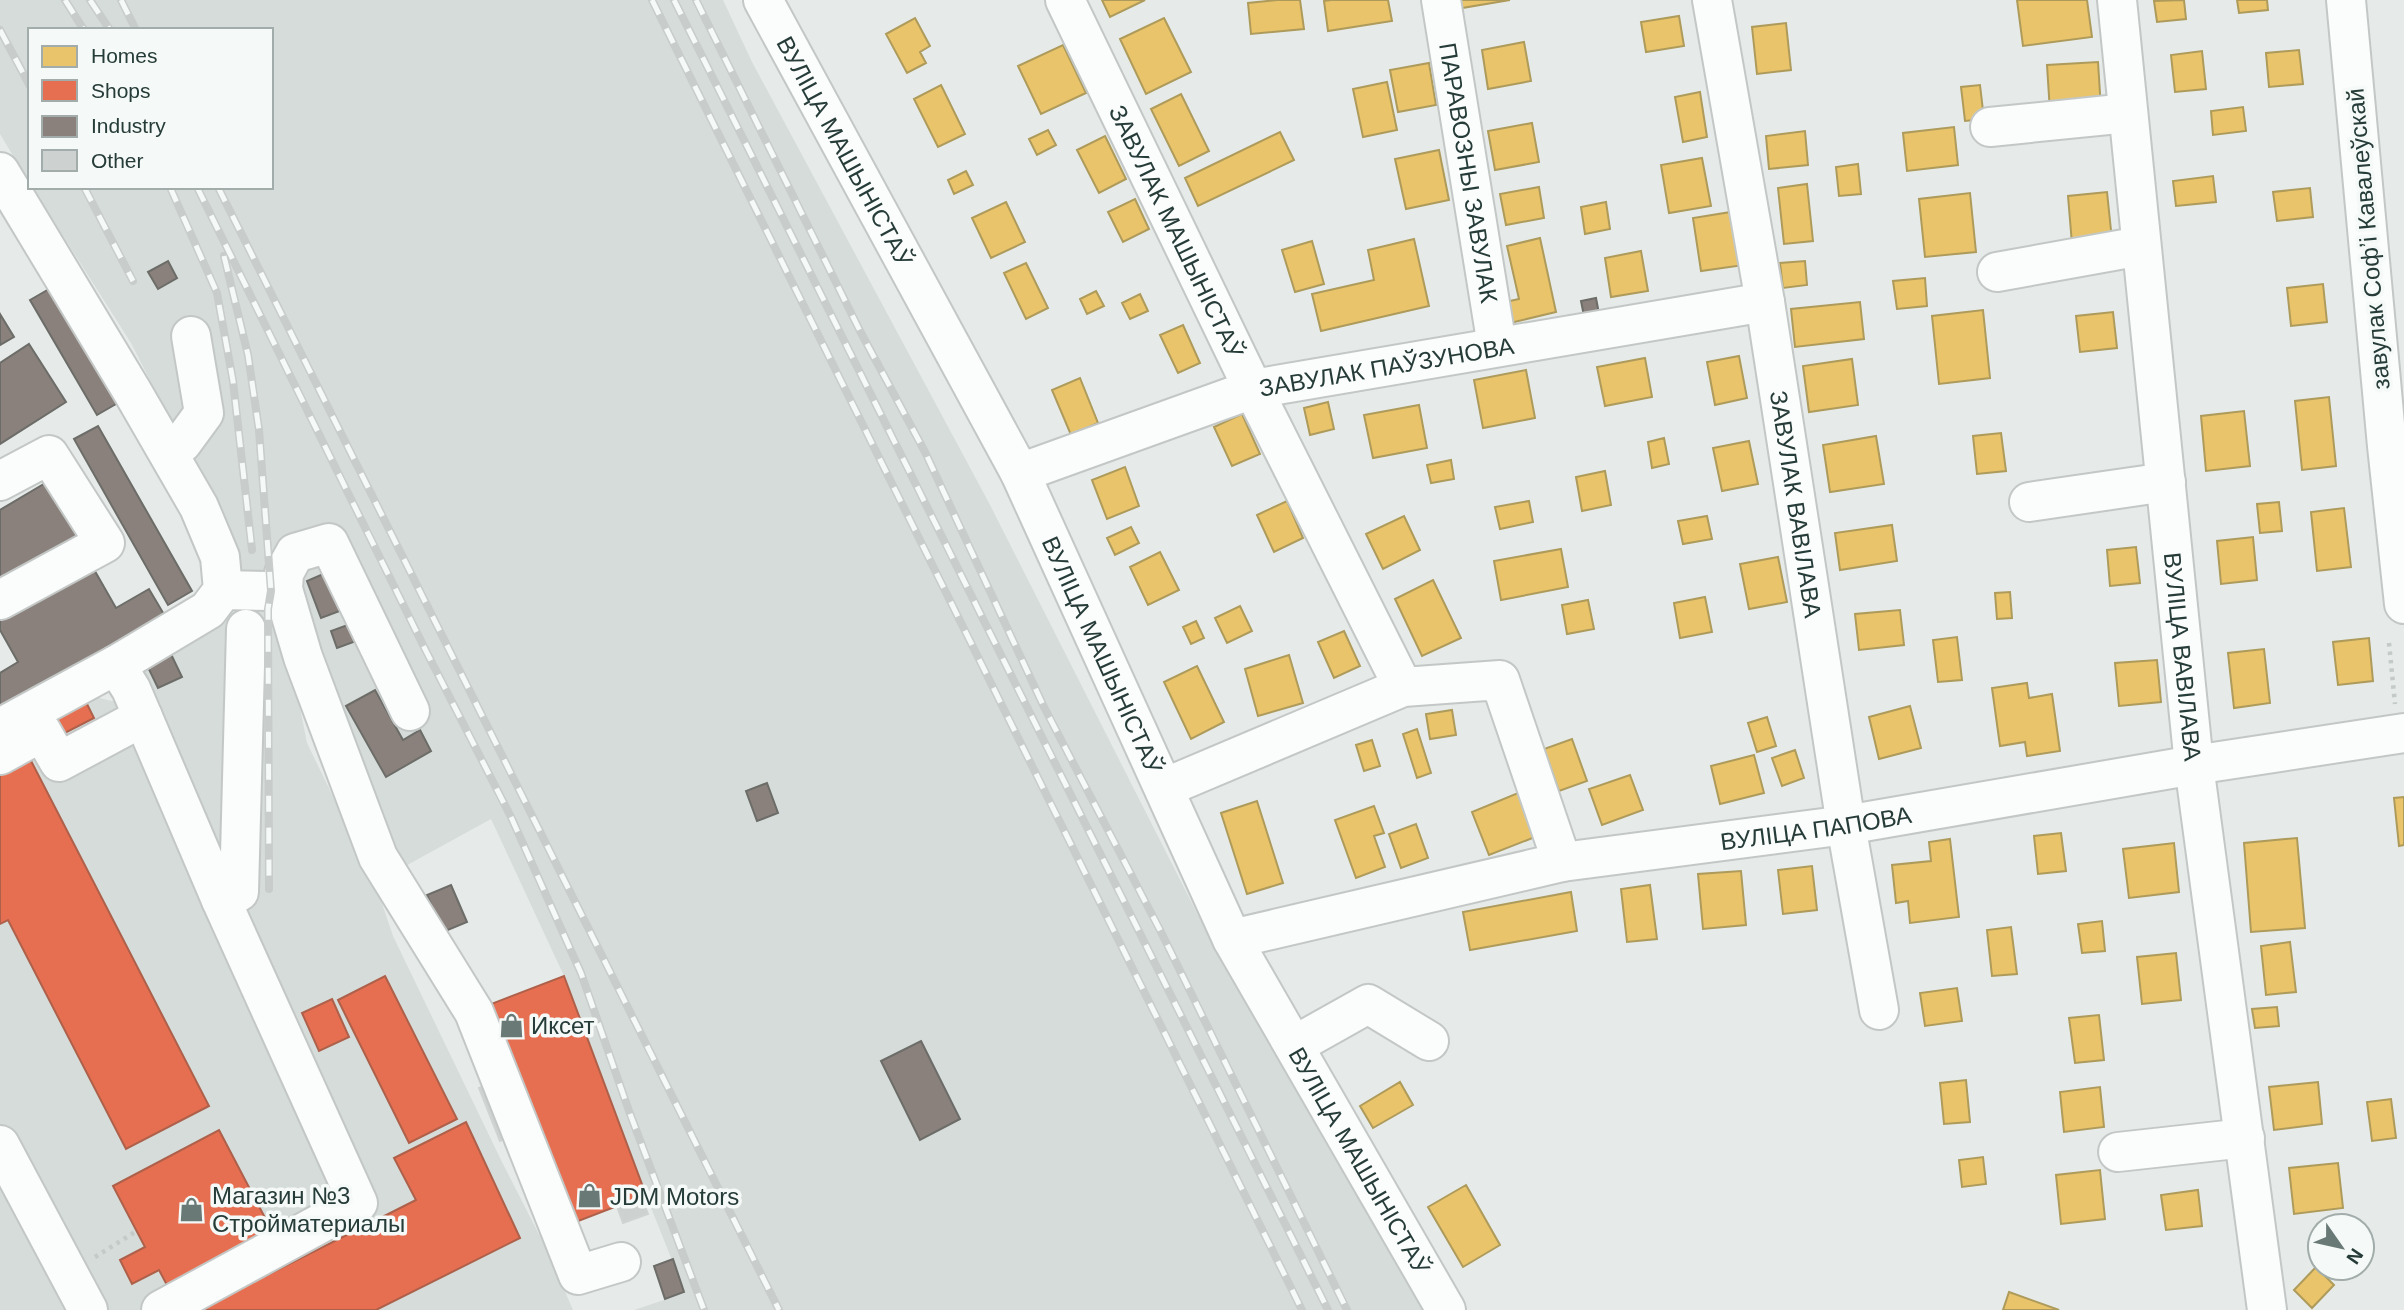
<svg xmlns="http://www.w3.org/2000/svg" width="2404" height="1310" viewBox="0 0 2404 1310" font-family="Helvetica,sans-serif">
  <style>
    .built { fill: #d5dcd9 }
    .homes { fill: #e9c46a; stroke: #ae9b5b; stroke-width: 2 }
    .shops { fill: #e76f51; stroke: #ad604a; stroke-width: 2 }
    .industry { fill: #8a817c; stroke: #6c6c68; stroke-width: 2 }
    .building { fill: #cdd2d0; stroke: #cfd4d2; stroke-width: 2 }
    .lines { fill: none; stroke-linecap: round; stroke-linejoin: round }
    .minor-casing { stroke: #c3c8c6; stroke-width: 42 }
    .path { stroke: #c3cac8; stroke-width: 4.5; stroke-dasharray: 3.5 5; stroke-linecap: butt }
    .minor { stroke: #fbfcfc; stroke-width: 38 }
    .rail-casing { stroke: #c8ccca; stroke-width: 8 }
    .rail { stroke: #f5f9f7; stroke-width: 5; stroke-dasharray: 16; stroke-linecap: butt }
    .labels { text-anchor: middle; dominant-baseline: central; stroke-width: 7; stroke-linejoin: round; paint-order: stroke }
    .street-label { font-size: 24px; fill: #263c38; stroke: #f5f9f7 }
    .poi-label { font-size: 24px; fill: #263c38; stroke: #f5f9f7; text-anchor: start }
  </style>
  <rect width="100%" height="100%" fill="#e6ebe9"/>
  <path class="built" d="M0 0H723L752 62 989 503 1208 935 1330 1151 1426 1310H634L685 1293 646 1195 564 976 491 819 400 869 295 585 238 582 229 528 182 443 131 343 32 187H271V30H30V184L0 134Z
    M240 608 280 609 307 743 375 883 393 936 502 1162 548 1252 573 1310H0V738L82 694 112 701 146 681 144 659Z"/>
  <path class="homes" d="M1102 0H1145L1110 17Z
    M1277 0H1300L1304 29 1251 34 1248 3Z
    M1331 0H1388L1392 21 1328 31 1324 1Z
    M1460 0H1510L1462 8Z
    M2017 0H2087L2092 37 2023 46Z
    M2184 0 2186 19 2157 22 2154 1Z
    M2237 0H2267L2268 10 2239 13Z
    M1679 16 1684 46 1646 52 1641 22Z
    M915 18 930 46 920 52 926 63 907 73 886 34Z
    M1164 18 1191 72 1146 94 1120 39Z
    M1786 23 1791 70 1757 74 1752 27Z
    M1524 42 1531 81 1488 89 1482 50Z
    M1063 45 1086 93 1041 114 1018 66Z
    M2299 50 2303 84 2269 87 2266 53Z
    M2202 51 2206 89 2175 92 2171 55Z
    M2098 62 2101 109 2050 112 2047 65Z
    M1429 63 1436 105 1398 112 1390 70Z
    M1387 82 1397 130 1363 137 1353 89Z
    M941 85 965 134 938 147 914 99Z
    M1980 85 1984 119 1965 121 1961 87Z
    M1700 92 1707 137 1683 142 1675 97Z
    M1181 94 1209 151 1179 166 1151 109Z
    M2243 107 2246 131 2213 135 2211 111Z
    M1532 123 1539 162 1495 170 1488 131Z
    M1954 127 1958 165 1907 171 1903 133Z
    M1048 130 1056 145 1037 155 1029 139Z
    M1805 131 1808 165 1769 169 1766 136Z
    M1280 132 1294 160 1198 206 1185 178Z
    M1105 136 1126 179 1099 193 1077 150Z
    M1439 150 1449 200 1406 209 1395 159Z
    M1702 158 1711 206 1669 213 1661 165Z
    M1858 164 1861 194 1839 196 1836 167Z
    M966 171 973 185 954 194 948 180Z
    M2213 176 2216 202 2176 206 2173 181Z
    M1807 184 1813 241 1784 244 1778 188Z
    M1539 187 1544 218 1506 225 1500 194Z
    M2310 188 2313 217 2277 221 2273 192Z
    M2107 192 2112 240 2072 244 2068 196Z
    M1970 193 1976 252 1925 257 1919 199Z
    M1135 199 1149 229 1123 242 1108 212Z
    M1006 202 1025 242 991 258 972 218Z
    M1606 202 1610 229 1585 234 1581 207Z
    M1737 211 1744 265 1701 271 1693 218Z
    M1540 238 1556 312 1510 323 1505 302 1519 299 1507 246Z
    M1414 239 1429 306 1321 331 1312 294 1374 280 1368 250Z
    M1312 241 1324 284 1295 292 1282 250Z
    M1641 251 1648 291 1611 297 1605 258Z
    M1805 261 1807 285 1783 288 1780 263Z
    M1026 263 1048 308 1026 319 1004 273Z
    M1925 278 1927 306 1897 309 1893 281Z
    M2323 284 2327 322 2291 326 2287 288Z
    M1096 291 1104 306 1087 314 1080 299Z
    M1140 294 1148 311 1130 319 1122 303Z
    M1860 302 1864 339 1795 347 1791 309Z
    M1983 310 1990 378 1939 384 1932 316Z
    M2113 312 2117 348 2080 352 2076 316Z
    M1183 325 1200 363 1178 373 1160 335Z
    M1739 356 1747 398 1715 405 1707 362Z
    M1645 358 1652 397 1605 406 1597 367Z
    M1852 359 1858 405 1809 412 1803 366Z
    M1526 370 1535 418 1483 428 1474 380Z
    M1080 378 1098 423 1071 435 1052 390Z
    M2329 397 2336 466 2302 470 2295 401Z
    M1328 402 1334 429 1310 435 1304 408Z
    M1419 405 1427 448 1373 458 1364 415Z
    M2244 411 2250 466 2206 471 2201 416Z
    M1242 414 1260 454 1232 466 1214 427Z
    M2001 433 2006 471 1977 474 1973 436Z
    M1876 436 1884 484 1830 492 1823 445Z
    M1664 438 1669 464 1652 468 1648 442Z
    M1749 441 1758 484 1722 491 1713 448Z
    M1451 460 1454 479 1431 483 1427 465Z
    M1125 467 1139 506 1107 519 1092 480Z
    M1605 471 1611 505 1582 511 1576 477Z
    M1287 501 1303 538 1274 552 1257 515Z
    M1529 501 1533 522 1500 529 1495 507Z
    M2279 502 2282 531 2260 533 2257 504Z
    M2344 508 2351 567 2317 571 2311 512Z
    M1404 516 1420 550 1383 569 1366 534Z
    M1707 516 1712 539 1683 544 1678 521Z
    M1892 525 1897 561 1840 570 1835 533Z
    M1131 527 1139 543 1115 555 1107 538Z
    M2253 537 2257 580 2221 584 2217 541Z
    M2136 547 2140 583 2110 586 2107 550Z
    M1561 549 1568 587 1501 600 1494 561Z
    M1160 552 1179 590 1148 605 1130 567Z
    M1778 557 1787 602 1749 609 1740 564Z
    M1433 580 1461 638 1422 656 1395 599Z
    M2010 592 2012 618 1997 619 1995 593Z
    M1705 597 1712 632 1680 638 1674 603Z
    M1588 600 1594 629 1567 634 1562 605Z
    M1240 606 1252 631 1227 643 1215 618Z
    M1900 610 1904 645 1859 650 1855 614Z
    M1196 621 1204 638 1191 644 1183 627Z
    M1344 631 1360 666 1334 678 1318 642Z
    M1957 637 1962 680 1938 682 1933 640Z
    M2369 638 2373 681 2338 685 2333 642Z
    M2264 649 2270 703 2234 708 2228 653Z
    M1289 655 1303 703 1258 716 1245 669Z
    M2157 660 2161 702 2119 706 2115 663Z
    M1197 666 1224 722 1191 739 1164 682Z
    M2027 683 2029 698 2052 694 2060 751 2027 756 2025 742 2000 746 1992 688Z
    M1910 706 1921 748 1879 759 1869 717Z
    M1452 710 1456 735 1430 739 1426 714Z
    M1767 717 1776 746 1757 752 1748 723Z
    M1417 729 1431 773 1417 778 1403 734Z
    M1572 739 1587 781 1559 791 1544 749Z
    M1372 740 1380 766 1364 771 1356 745Z
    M1795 750 1804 778 1782 786 1772 758Z
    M1754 755 1764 793 1720 804 1711 766Z
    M1630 775 1643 810 1602 825 1589 789Z
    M1518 793 1535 837 1489 855 1472 812Z
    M2404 797V845L2399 846 2394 798Z
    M1257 801 1283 883 1247 894 1221 813Z
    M1374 806 1384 833 1374 836 1385 867 1356 878 1335 820Z
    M1416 824 1428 858 1401 868 1389 834Z
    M2061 833 2066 871 2038 874 2034 836Z
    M2297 838 2305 928 2251 932 2244 843Z
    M1950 839 1959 917 1910 923 1908 901 1896 903 1892 865 1931 861 1929 842Z
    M2174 843 2179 892 2129 898 2123 849Z
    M1812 866 1817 910 1783 914 1778 870Z
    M1741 871 1746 925 1703 929 1698 874Z
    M1650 885 1657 939 1627 942 1621 889Z
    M1571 892 1577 931 1470 950 1463 912Z
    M2102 921 2105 951 2082 953 2078 924Z
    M2011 927 2017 974 1992 976 1987 930Z
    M2290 942 2296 992 2266 995 2261 946Z
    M2176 953 2181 1000 2142 1004 2137 957Z
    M1957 988 1962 1021 1925 1026 1920 993Z
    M2277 1007 2279 1026 2255 1028 2252 1009Z
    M2099 1015 2104 1060 2075 1063 2069 1018Z
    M1966 1080 1970 1122 1944 1124 1940 1083Z
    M1400 1082 1413 1105 1373 1128 1360 1106Z
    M2318 1082 2322 1124 2274 1130 2269 1087Z
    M2100 1087 2104 1127 2064 1132 2060 1092Z
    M2391 1099 2396 1138 2372 1141 2367 1102Z
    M1983 1157 1986 1184 1962 1187 1959 1160Z
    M2338 1163 2343 1208 2294 1214 2289 1168Z
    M2100 1170 2105 1219 2061 1224 2056 1175Z
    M1466 1185 1500 1245 1463 1267 1428 1207Z
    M2198 1190 2202 1226 2166 1230 2161 1195Z
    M2316 1267 2334 1285 2312 1308 2294 1290Z
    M2009 1292 2059 1310H2003Z"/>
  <path class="shops" d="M84 698 94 718 59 736 48 717Z
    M27 753 209 1106 126 1149 8 920 0 924V767Z
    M385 976 457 1119 409 1143 338 1000Z
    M564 976 646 1195 568 1225 486 1006Z
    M332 999 349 1037 319 1051 302 1013Z
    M466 1122 520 1238 376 1310H198L416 1200 394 1158Z
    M219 1130 273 1233 168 1287 159 1270 132 1284 120 1260 145 1247 113 1186Z"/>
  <path class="industry" d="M168 261 177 278 158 289 148 272Z
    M56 285 123 400 97 415 30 300Z
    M1596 298 1600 319 1585 321 1581 301Z
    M0 314 14 337 0 345Z
    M29 344 66 402 0 444V363Z
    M98 426 192 591 168 605 74 439Z
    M47 482 82 540 0 588V510Z
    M92 566 116 608 149 589 169 623 0 720V673L18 662 0 630V618Z
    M330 571 345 609 321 618 307 581Z
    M353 623 359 640 337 648 331 631Z
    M168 648 182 677 158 688 144 659Z
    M375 690 403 740 420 730 431 751 386 777 346 706Z
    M767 783 778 813 757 821 746 791Z
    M451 885 467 922 443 932 427 895Z
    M921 1041 960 1119 920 1140 881 1061Z
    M673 1259 684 1292 665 1299 654 1266Z"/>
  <path class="building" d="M495 1081 517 1134 500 1141 479 1088Z
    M641 1197 648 1214 623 1223 617 1206Z"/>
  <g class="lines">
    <defs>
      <g id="minor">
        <path id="s1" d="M763 0 1020 473 1232 939 1446 1310"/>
        <path id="s2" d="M1065 0 1253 389 1403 687"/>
        <path id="s3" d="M1441 0 1497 346"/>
        <path id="s4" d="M1712 0 1765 302 1846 825 1879 1010"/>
        <path id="s5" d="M2117 0 2194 765 2267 1310"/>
        <path d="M2346 0 2387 446 2404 604"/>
        <path d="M1990 127 2128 113"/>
        <path d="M0 172 132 391 199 507 220 557 223 590 208 610 116 665 0 728"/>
        <path d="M1997 272 2141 246"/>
        <path d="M168 452 182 443 204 413 191 336"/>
        <path id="s6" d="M1020 473 1253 389 1765 302"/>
        <path d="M0 481 49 455 105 543 0 600"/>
        <path d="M2029 502 2166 482"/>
        <path d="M283 589 284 573 295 553 329 543 410 711"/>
        <path d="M223 590 271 591 283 589 303 657 378 857 474 1012 578 1275 621 1262"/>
        <path d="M116 665 131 689 221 900 358 1203 161 1310"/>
        <path d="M0 755 42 732 59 762 143 717"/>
        <path d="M1164 788 1403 687 1500 680 1562 862"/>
        <path d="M221 900 239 892 246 629"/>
        <path id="s7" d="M1232 939 1562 862 1846 825 2194 765 2404 733"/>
        <path d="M1295 1045 1368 1004 1429 1041"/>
        <path d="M0 1145 88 1310"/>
        <path d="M2118 1152 2245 1138"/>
      </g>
    </defs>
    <use href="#minor" class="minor-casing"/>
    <path class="path" d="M2389 643 2395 704
      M95 1257 135 1232"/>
    <use href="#minor" class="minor"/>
    <defs>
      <path id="rail" d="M65 0 84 30
        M90 0 110 30
        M121 0 136 30
        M652 0 1302 1310
        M674 0 1328 1310
        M696 0 860 331 925 452 1044 707 1160 930 1347 1310
        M0 30 30 86
        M84 187 133 281
        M170 187 217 293 233 381 252 550
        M197 187 426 651 511 817 581 973 629 1111 704 1310
        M218 187 779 1310
        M224 256 248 355 259 430 271 591 268 609 269 889"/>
    </defs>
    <use href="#rail" class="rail-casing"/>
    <use href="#rail" class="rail"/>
  </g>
  <defs>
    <symbol id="shop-bare" viewBox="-9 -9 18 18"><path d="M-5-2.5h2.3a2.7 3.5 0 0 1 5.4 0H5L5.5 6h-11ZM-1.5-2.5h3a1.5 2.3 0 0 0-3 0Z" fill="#697976" stroke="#f5f9f7" stroke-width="2.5" paint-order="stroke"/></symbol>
  </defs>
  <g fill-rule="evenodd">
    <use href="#shop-bare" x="494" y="1008" width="35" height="35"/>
    <use href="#shop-bare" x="572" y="1178" width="35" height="35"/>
    <use href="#shop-bare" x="174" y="1192" width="35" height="35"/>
  </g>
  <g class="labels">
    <g class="street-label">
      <text stroke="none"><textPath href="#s1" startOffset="172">ВУЛІЦА МАШЫНІСТАЎ</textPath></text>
      <text stroke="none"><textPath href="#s3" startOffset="175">ПАРАВОЗНЫ ЗАВУЛАК</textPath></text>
      <text stroke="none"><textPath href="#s2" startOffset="257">ЗАВУЛАК МАШЫНІСТАЎ</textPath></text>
      <text transform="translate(2368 239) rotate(-95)">завулак Софʼі Кавалеўскай</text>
      <text stroke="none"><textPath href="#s6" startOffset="383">ЗАВУЛАК ПАЎЗУНОВА</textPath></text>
      <text stroke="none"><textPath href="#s4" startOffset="511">ЗАВУЛАК ВАВІЛАВА</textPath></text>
      <text stroke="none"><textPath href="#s1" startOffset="738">ВУЛІЦА МАШЫНІСТАЎ</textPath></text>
      <text stroke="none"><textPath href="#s5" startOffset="660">ВУЛІЦА ВАВІЛАВА</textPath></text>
      <text stroke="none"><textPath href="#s7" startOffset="595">ВУЛІЦА ПАПОВА</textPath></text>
      <text stroke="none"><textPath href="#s1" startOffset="1306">ВУЛІЦА МАШЫНІСТАЎ</textPath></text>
    </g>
    <g class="poi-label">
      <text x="531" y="1025">Иксет</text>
      <text x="212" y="1195">Магазин №3<tspan x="212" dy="28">Стройматериалы</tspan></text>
      <text x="610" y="1196">JDM Motors</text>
    </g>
  </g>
  <rect x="28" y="28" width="245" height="161" fill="#f5f9f7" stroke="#a2adab" stroke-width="2"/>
  <rect x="42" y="46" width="35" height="21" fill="#e9c46a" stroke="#a2adab" stroke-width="2"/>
  <text x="91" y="63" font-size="21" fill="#263c38">Homes</text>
  <rect x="42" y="80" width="35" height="21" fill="#e76f51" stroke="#a2adab" stroke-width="2"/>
  <text x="91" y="98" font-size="21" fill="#263c38">Shops</text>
  <rect x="42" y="116" width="35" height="21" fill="#8a817c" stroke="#a2adab" stroke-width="2"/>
  <text x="91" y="133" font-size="21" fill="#263c38">Industry</text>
  <rect x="42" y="150" width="35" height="21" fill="#cdd2d0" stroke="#a2adab" stroke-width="2"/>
  <text x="91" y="168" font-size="21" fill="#263c38">Other</text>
  <g transform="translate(2341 1247) rotate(124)"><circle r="33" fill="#f5f9f7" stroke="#a2adab" stroke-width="2"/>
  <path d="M0-5L12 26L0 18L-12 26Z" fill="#697976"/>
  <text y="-10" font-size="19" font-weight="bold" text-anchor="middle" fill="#263c38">N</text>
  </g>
</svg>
